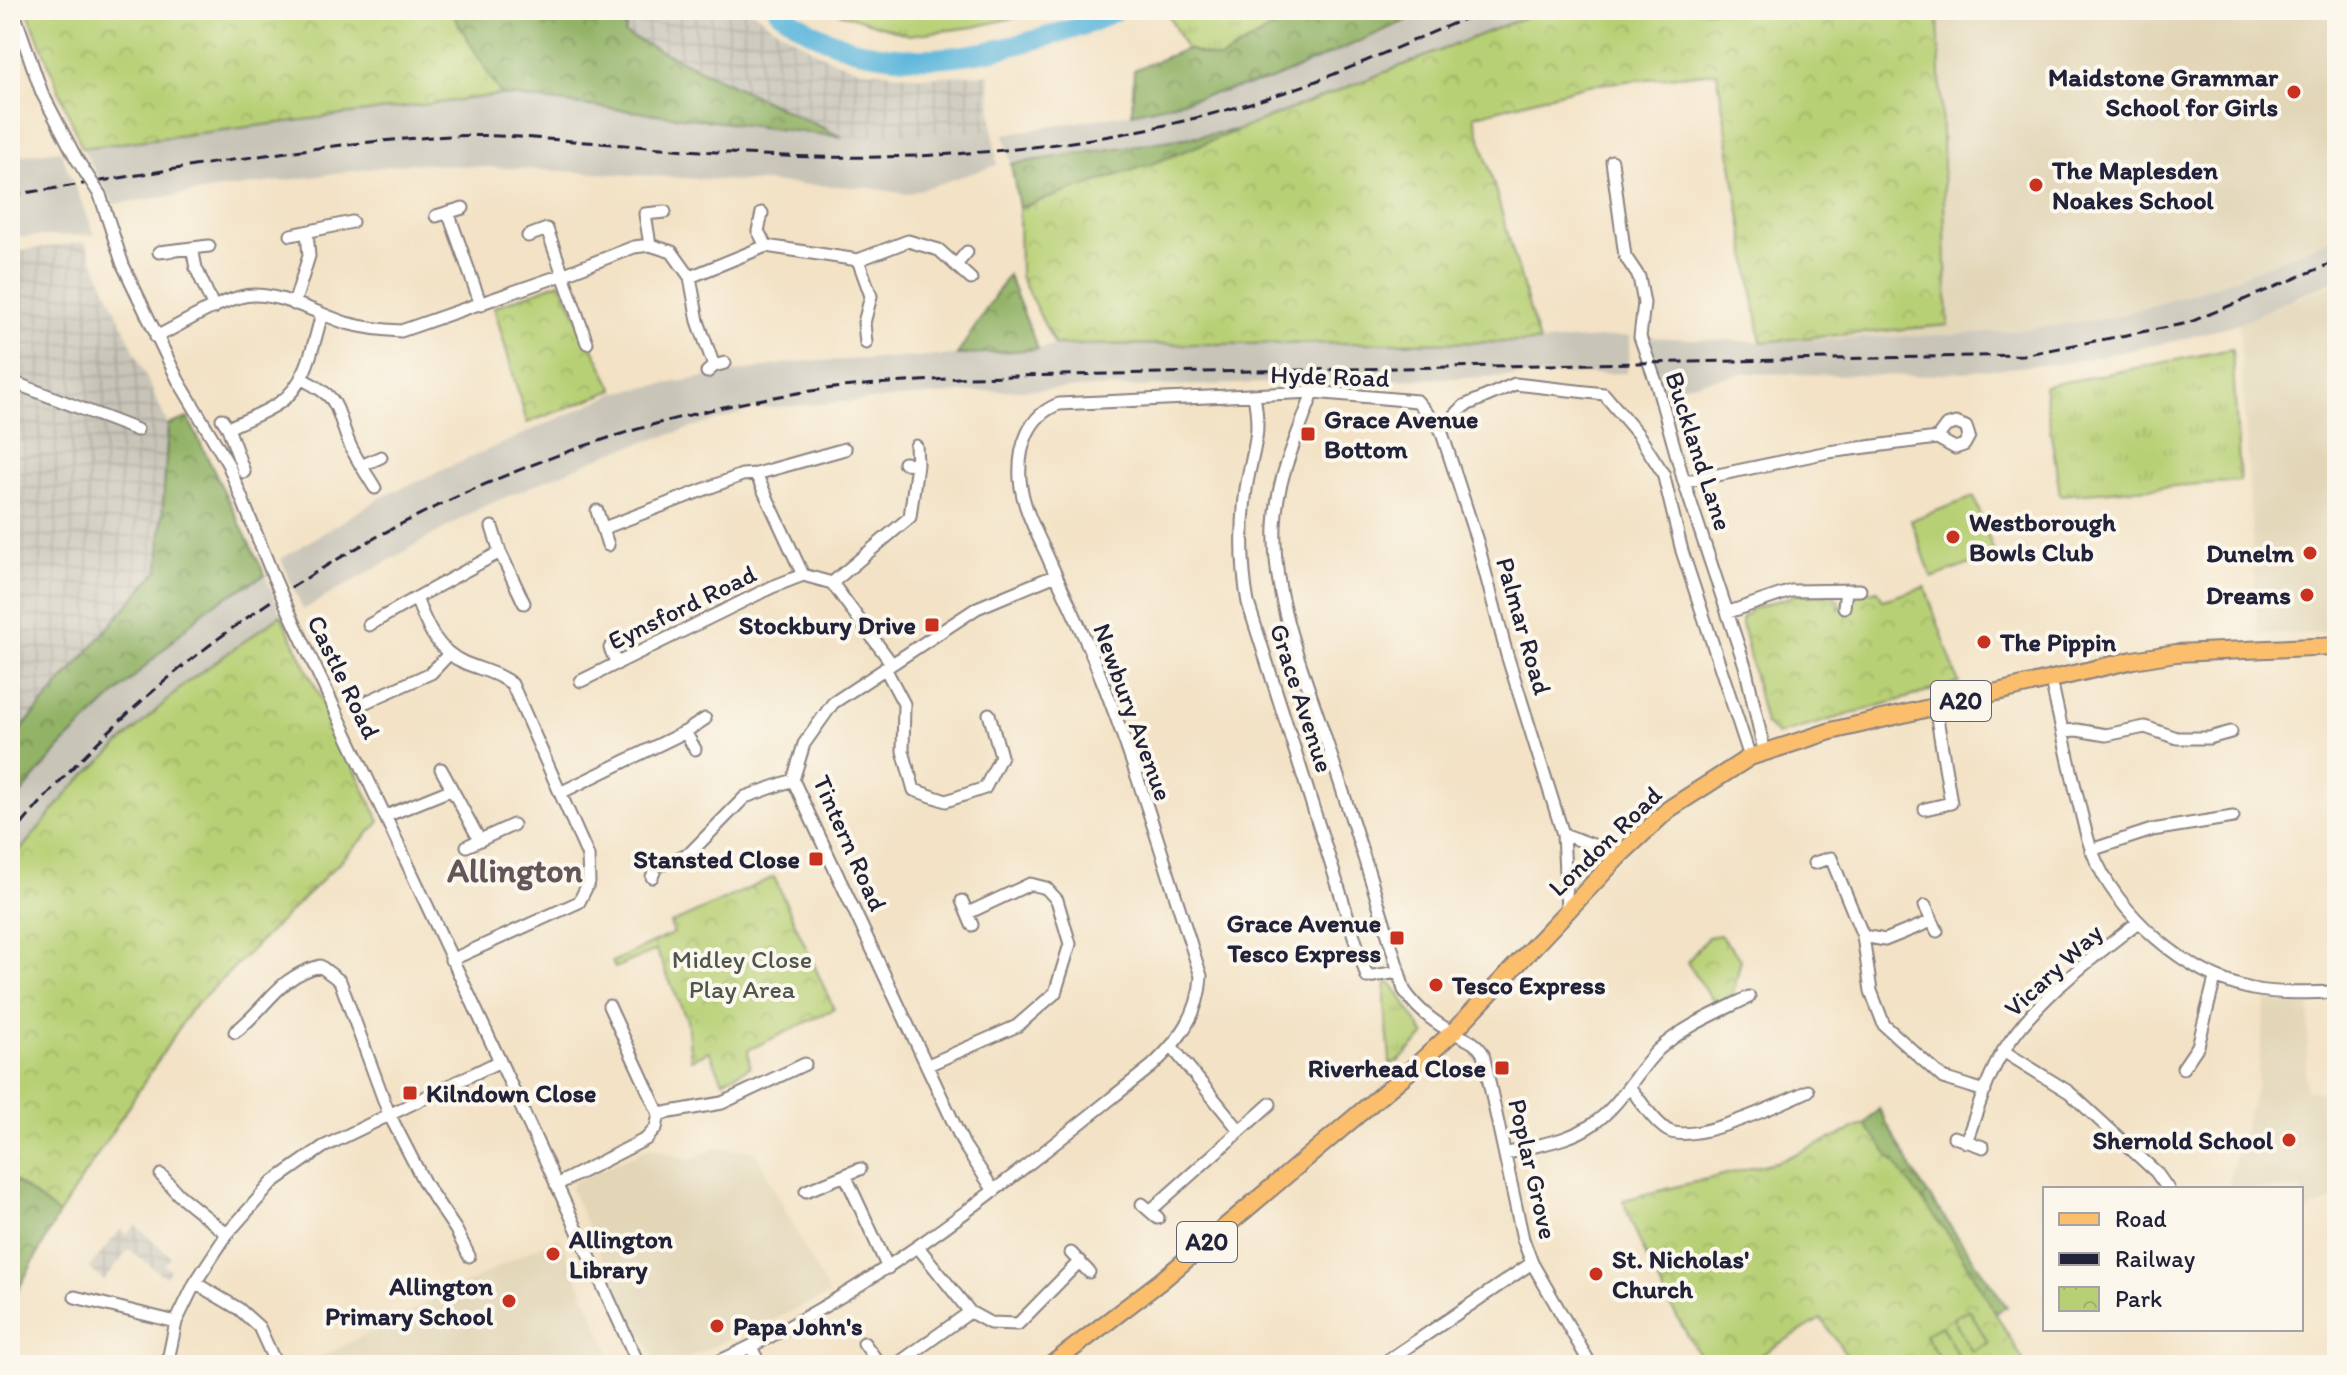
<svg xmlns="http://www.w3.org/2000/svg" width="2347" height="1375" font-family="Itim,sans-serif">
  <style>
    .built { fill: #e2d6b7 }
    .industrial { fill: url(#industrial-grid) }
    .railway { fill: #c8c4b8 }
    .grass { fill: url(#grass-tufts); stroke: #6d7958; stroke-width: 2 }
    .forest { fill: url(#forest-crowns); stroke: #5a6a50; stroke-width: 2 }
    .park { fill: url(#park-crowns); stroke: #6d7958; stroke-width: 2 }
    .pitch { fill: #b8d075; stroke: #6d7958; stroke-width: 2 }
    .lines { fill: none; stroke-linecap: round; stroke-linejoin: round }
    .river { stroke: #5fb7dc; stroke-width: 20 }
    .street-casing { stroke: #8a8280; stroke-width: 15 }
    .primary-casing { stroke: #8a8280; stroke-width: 20 }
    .street { stroke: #fff; stroke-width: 11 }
    .primary { stroke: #fabe6d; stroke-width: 16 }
    .rail { stroke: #22223b; stroke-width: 3; stroke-dasharray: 12 6; stroke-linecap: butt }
    .street-bridge-casing { stroke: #8a8280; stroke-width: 15; stroke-linecap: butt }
    .street-bridge { stroke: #fff; stroke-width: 11 }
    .poi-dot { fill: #c8321e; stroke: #fbf7ec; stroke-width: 3 }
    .labels { text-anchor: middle; stroke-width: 8; stroke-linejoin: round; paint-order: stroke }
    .shield { fill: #fbf7ec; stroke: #636270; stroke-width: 2 }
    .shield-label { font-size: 24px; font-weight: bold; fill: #22223b }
    .poi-label { font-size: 26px; font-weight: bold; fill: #22223b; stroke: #fbf7ec; text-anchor: end }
    .street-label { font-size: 26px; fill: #22223b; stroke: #fbf7ec }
    .park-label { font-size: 26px; fill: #4f564c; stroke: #fbf7ec }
    .district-label { font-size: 34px; font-weight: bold; fill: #645559; stroke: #fbf7ec }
  </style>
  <defs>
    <pattern id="industrial-grid" width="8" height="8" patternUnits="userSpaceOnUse" patternTransform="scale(2)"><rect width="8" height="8" fill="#c8c4b8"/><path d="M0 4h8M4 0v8" fill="none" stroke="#aca89f"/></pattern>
    <pattern id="grass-tufts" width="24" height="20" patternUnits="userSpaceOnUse" patternTransform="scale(2)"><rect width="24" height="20" fill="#b8d075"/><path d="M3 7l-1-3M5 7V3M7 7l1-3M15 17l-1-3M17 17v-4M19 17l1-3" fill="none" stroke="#9eb266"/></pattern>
    <pattern id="forest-crowns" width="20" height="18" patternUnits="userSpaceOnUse" patternTransform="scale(2)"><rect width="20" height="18" fill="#92b266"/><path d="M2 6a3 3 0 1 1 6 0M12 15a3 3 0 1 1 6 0" fill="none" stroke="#779055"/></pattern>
    <pattern id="park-crowns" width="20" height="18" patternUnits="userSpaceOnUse" patternTransform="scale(2)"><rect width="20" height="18" fill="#b8d075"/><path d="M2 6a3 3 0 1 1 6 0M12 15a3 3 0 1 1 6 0" fill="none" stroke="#9eb266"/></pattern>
  </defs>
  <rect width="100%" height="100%" fill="#fbf7ec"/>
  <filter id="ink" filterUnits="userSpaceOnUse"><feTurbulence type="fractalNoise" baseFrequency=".0125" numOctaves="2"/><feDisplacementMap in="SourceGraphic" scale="16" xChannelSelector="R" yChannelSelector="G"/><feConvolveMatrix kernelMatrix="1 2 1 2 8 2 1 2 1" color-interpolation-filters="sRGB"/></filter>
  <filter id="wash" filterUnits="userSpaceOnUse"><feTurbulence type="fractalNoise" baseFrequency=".006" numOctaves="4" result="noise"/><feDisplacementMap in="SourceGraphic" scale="32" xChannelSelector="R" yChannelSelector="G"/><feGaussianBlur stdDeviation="1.8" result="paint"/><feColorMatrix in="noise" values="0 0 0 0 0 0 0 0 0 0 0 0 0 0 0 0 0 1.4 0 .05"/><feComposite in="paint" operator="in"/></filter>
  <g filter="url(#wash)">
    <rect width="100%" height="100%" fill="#f3e2c5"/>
    <path class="built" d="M1543,10h794v226l-121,50 -102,30 -104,15 -249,11 -44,-270 -129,13 -114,31 65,226 -484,3 -35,-69 -1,-68z
      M2337,282v351l-79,1 -19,-311z
      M2266,1000l44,6 -5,83 32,7v102l-36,15v-24h-68l-5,-5 29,-100z
      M651,1147l40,13 25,-12 39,3 74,144 -158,70h-13l-54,-103 -33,-73 3,-7z
      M559,1236l56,129h-310z"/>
    <path class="industrial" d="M631,10h121l19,15 57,33 30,11 65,8 66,-3 4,57 -151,6 -217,-103z
      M85,242l83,183 -9,144 -149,173v-490z
      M136,1225l35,32 -7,8 6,5 -5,7 -36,-28 -25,32 -15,-13 31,-38 7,5z"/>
    <path class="railway" d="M1437,10h106l-305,120 -78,22 -149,12 -7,-30 128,-21 139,-33z
      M501,95l341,42 151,-6 4,34 -90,29 -36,-6 -460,-25 -297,41 -32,-56z
      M60,150l35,85 -85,2v-80z
      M2337,236v43l-98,44 -60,17 -113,23 -150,13 -169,-3 -84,16 -15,-52 113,5 172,-7 77,-4 104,-14 102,-31z
      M1630,336l-3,37 -639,18 -234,18 -139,42 -135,57 -177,102 -22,-51 101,-62 236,-105 178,-30 161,-7 81,-6 17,-4 484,-3z
      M265,575l16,40 -95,68 -114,105 -62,75v-56l52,-62 145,-137z"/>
    <path class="grass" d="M830,10h217l-73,17 -65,8z
      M1166,10h136l-82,49 -34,-10z
      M2232,349l8,132 -180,14 -16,-109z
      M1387,981l7,5 31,49 -27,27 -8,2c0,-19 -9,-70 -3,-83z"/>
    <path class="forest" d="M450,10h181l-6,24 217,103 -341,-42z
      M1302,10h129l-160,70 -139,33 2,-43 52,-21 34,10z
      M1238,130l-81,32 -138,46 -8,-44z
      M1008,275l30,74 -81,6z
      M188,418l77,157 -58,33 -145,137 -52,62v-65l149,-173 9,-144z
      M1879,1109l41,74 87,124 -11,6 -131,-189z
      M10,1177l49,37 -49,91z"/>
    <path class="park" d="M27,10h423l51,85 -419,53z
      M1543,10h395l10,315 -187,17 -44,-270 -129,13 -114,31 65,226 -484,3 -35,-69 -1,-68 138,-46z
      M560,282l54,108 -87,33 -33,-116z
      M1925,587l34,96 -182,52 -12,-11 -23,-100v-7l7,-4v-3l46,-15h38l6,6v8l20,-15 19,-4 5,10z
      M281,615l99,207 -190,189 -131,203 -49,-37v-314l62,-75 114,-105z
      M774,877l60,132 -86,41 2,17 -27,14 -14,-30 -18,9 -4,-40 -31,-70 -41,18 -3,-6 62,-29 -4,-9z
      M1720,935l21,24 -8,35 -18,10 -28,-42 21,-25z
      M1865,1124l88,117 73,124h-172l-33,-46 -77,46h-39c-34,-57 -59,-102 -82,-165l156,-39z"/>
    <path class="pitch" d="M1974,497l21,58 -63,23 -21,-58z
      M1969,1309l19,34 -16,9 -19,-34z
      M1941,1325l19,34 -11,6h-6l-18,-30z"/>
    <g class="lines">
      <path class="river" d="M778,10c80,63 171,55 264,28 26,-8 51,-14 74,-28"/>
    </g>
  </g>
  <g filter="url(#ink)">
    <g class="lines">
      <g class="street-casing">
        <path id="street" d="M13,10l29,83 34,65
          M1612,161l13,95 14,21 5,26 -4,34 17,48 27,97 61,184 20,88
          M100,195l23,70 55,115 50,84 46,114
          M448,212l33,93
          M762,213l-4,18 8,15
          M436,216l27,-8
          M291,235l61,-13
          M528,236l19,-7 40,114
          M650,245l-5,-31 20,-2
          M192,248l4,20 18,40
          M159,252l50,-6
          M858,260l13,36 -7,27 2,20
          M956,265l11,-13
          M690,277l76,-31 92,14 50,-19 31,9 32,29
          M294,304l15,-48 -2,-24
          M156,337c27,-13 55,-32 84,-40 31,-9 76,16 106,26 19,5 36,7 55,8l161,-56 72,-28 16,-2 22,7 18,25 8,44 16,45
          M707,372l7,-6 11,-3
          M302,379c40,20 32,26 47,64 7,16 17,30 26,45
          M10,381l127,49
          M1313,392c-16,48 -36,82 -38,134 -3,71 27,142 49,208 28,85 56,170 80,256 12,18 29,32 48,42 13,7 24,9 31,22l40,185 9,24 59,102
          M1254,396c8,42 -2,54 -8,93 -5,39 -5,75 2,114l119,374 31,-5
          M222,419l6,9 16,44
          M1956,423l10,4 3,9 -5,9 -9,3 -18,-10 9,-12z
          M228,428c16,-8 35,-14 51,-25 28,-18 34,-58 43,-89
          M1441,430l23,-24 51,-22 89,10 33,39 26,40 19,78 68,206
          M904,463l13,1
          M361,466l20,-9
          M756,474l89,-25
          M1684,482l144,-30 109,-14
          M597,511l11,34
          M492,527l8,25 24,51
          M604,528l138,-53 14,-1 47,101 29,8 60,81
          M832,583l78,-66 7,-53 -1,-18
          M416,598l84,-46
          M285,603l215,458 139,304
          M1844,607l2,-17
          M1729,612l62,-21 69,-1
          M369,625l47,-27c10,27 21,53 49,65 17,7 33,10 47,21l76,172 1,26 -10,20 -128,58
          M610,648l7,16
          M885,668l19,36 -1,47 11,39 32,11 39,-13 16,-32 -12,-42
          M2051,680c9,41 18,83 28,124 4,16 7,32 13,47 23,62 95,125 160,138 28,5 57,4 85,3
          M581,681l191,-94 31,-12
          M366,702l65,-29 18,-19
          M2062,731l15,-1 29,5 39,-8 32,11h32l22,-6
          M685,732l10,17
          M441,769l38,70
          M560,793l125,-61 20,-13
          M1925,809l26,-6 -16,-97
          M386,816l64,-26
          M1563,834l57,21
          M467,846l46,-21
          M2091,850l61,-20 81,-13
          M1814,863l17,-5 32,78 8,55 13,34 59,53 42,13
          M652,877l4,-10 34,-14 55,-56 48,-17
          M962,901l10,24
          M1925,906l12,25
          M1863,936l22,4 47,-19
          M235,1032c33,-25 42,-55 85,-66l20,15 49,133 36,70 31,46 13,26
          M1172,1047l68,84
          M2003,1051l66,41 87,80 12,17
          M928,1065l89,-39 38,-33 15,-49 -13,-44 -11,-12 -16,-4 -62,29
          M2183,1068l15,-22 17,-68
          M1630,1088c11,13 23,33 37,42 24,16 115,-27 141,-39
          M659,1114l63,-11 83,-39
          M1954,1137l29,10
          M1966,1142c11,-30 21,-65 38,-92 33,-52 86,-90 134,-128
          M1506,1154c29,-10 60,-11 87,-30 28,-19 42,-51 65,-74 26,-24 59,-37 91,-53
          M161,1175l17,19 49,40
          M845,1175l43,93
          M556,1185l90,-46 10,-11 3,-14 -50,-108
          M806,1191l54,-22
          M994,1191l-30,-46 -171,-365 11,-36 29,-41 144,-95 79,-33
          M1142,1204l16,14
          M1150,1211l120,-107
          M918,1247l52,65 20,11 28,1 62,-63
          M1071,1253l18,19
          M195,1283l44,26 20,18 15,33
          M75,1297l101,25
          M2337,1318v9
          M864,1343l16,22
          M751,1347l9,18
          M167,1365l9,-43 19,-39 32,-49 46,-52 50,-35 177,-86
          M711,1365c164,-72 301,-188 441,-299 27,-26 47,-50 49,-90 -34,-104 -64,-210 -105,-311 -15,-38 -34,-75 -50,-112 -11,-23 -24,-48 -26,-74 -2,-31 8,-64 39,-75l254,-12 104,9 24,29 36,111 30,114 56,179 4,76
          M896,1365l74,-53
          M1381,1365l151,-102"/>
      </g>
      <g class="primary-casing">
        <path id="primary" d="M1051,1365l110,-84 258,-218 34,-31 167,-177 49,-46 81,-52 81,-26 302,-71 43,-7 161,-7"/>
      </g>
      <use href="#street" class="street"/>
      <use href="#primary" class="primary"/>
      <path class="rail" d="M10,195c147,-21 294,-52 442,-59 40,-2 81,2 121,5 80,6 160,14 241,16 171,3 345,-17 505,-77 57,-22 111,-48 168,-70
        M10,839c195,-243 501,-406 808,-449 50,-7 101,-8 151,-13l1054,-22 165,-32 149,-62"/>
      <g class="street-bridge-casing">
        <path id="street-bridge" d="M76,158l24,37
          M274,578l11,25"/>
      </g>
      <use href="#street-bridge" class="street-bridge"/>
    </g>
  </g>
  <g class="poi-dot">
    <circle cx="2294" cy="92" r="8"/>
    <circle cx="2036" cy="185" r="8"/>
    <rect x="1300" y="426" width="16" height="16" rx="4"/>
    <circle cx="1953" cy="537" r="8"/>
    <circle cx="2310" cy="553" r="8"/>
    <circle cx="2307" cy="595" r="8"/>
    <rect x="924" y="617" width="16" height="16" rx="4"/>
    <circle cx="1984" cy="642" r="8"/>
    <rect x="808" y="851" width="16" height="16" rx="4"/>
    <rect x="1389" y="930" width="16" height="16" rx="4"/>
    <circle cx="1436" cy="985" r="8"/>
    <rect x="1494" y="1060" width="16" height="16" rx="4"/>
    <rect x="402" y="1085" width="16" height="16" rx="4"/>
    <circle cx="2289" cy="1140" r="8"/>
    <circle cx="553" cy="1254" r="8"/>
    <circle cx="1596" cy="1274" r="8"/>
    <circle cx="509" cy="1301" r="8"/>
    <circle cx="717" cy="1326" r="8"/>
  </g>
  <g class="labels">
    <g class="shield">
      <rect x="1931" y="681" width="60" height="40" rx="6"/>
      <rect x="1177" y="1222" width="60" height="40" rx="6"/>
    </g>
    <g class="shield-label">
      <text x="1961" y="709">A20</text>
      <text x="1207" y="1250">A20</text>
    </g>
    <g class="poi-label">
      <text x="2278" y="86">Maidstone Grammar<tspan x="2278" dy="30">School for Girls</tspan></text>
      <text x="2052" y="179" text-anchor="start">The Maplesden<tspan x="2052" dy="30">Noakes School</tspan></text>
      <text x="1324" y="428" text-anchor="start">Grace Avenue<tspan x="1324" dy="30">Bottom</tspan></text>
      <text x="1969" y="531" text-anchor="start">Westborough<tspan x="1969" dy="30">Bowls Club</tspan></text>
      <text x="2294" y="562">Dunelm</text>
      <text x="2291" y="604">Dreams</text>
      <text x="916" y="634">Stockbury Drive</text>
      <text x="2000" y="651" text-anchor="start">The Pippin</text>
      <text x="800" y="868">Stansted Close</text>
      <text x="1381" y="932">Grace Avenue<tspan x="1381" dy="30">Tesco Express</tspan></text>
      <text x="1452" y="994" text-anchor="start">Tesco Express</text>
      <text x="1486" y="1077">Riverhead Close</text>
      <text x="426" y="1102" text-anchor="start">Kilndown Close</text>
      <text x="2273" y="1149">Shernold School</text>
      <text x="569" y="1248" text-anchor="start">Allington<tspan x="569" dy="30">Library</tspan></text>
      <text x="1612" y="1268" text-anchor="start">St. Nicholas'<tspan x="1612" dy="30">Church</tspan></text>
      <text x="493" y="1295">Allington<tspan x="493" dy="30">Primary School</tspan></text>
      <text x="733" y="1335" text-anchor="start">Papa John's</text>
    </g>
    <g class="street-label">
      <text transform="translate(1330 376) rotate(2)" y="9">Hyde Road</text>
      <text transform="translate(1699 451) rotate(72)" y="9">Buckland Lane</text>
      <text transform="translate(682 607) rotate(-26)" y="9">Eynsford Road</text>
      <text transform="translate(1524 626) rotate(74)" y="9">Palmar Road</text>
      <text transform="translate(344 677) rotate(64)" y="9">Castle Road</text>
      <text transform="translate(1302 698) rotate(72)" y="9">Grace Avenue</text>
      <text transform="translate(1133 712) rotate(70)" y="9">Newbury Avenue</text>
      <text transform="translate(1605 841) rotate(-44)" y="9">London Road</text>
      <text transform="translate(850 843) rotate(66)" y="9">Tintern Road</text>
      <text transform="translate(2053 970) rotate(-43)" y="9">Vicary Way</text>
      <text transform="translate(1533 1169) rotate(77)" y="9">Poplar Grove</text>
    </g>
    <g class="park-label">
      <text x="742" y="968">Midley Close<tspan x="742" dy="30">Play Area</tspan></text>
    </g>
    <g class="district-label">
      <text x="515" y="882">Allington</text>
    </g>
  </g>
  <rect width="2347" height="1375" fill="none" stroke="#fbf7ec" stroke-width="40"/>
  <rect x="2043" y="1187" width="260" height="144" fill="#fbf7ec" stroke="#a4a2a5" stroke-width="2"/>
  <rect x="2059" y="1213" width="40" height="12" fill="#fabe6d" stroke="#a4a2a5" stroke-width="2"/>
  <text x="2115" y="1227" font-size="24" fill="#22223b">Road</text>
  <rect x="2059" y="1253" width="40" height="12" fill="#22223b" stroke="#a4a2a5" stroke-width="2"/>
  <text x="2115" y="1267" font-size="24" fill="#22223b">Railway</text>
  <rect x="2059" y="1287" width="40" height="24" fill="url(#park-crowns)" stroke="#a4a2a5" stroke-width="2"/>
  <text x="2115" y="1307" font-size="24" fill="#22223b">Park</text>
</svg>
